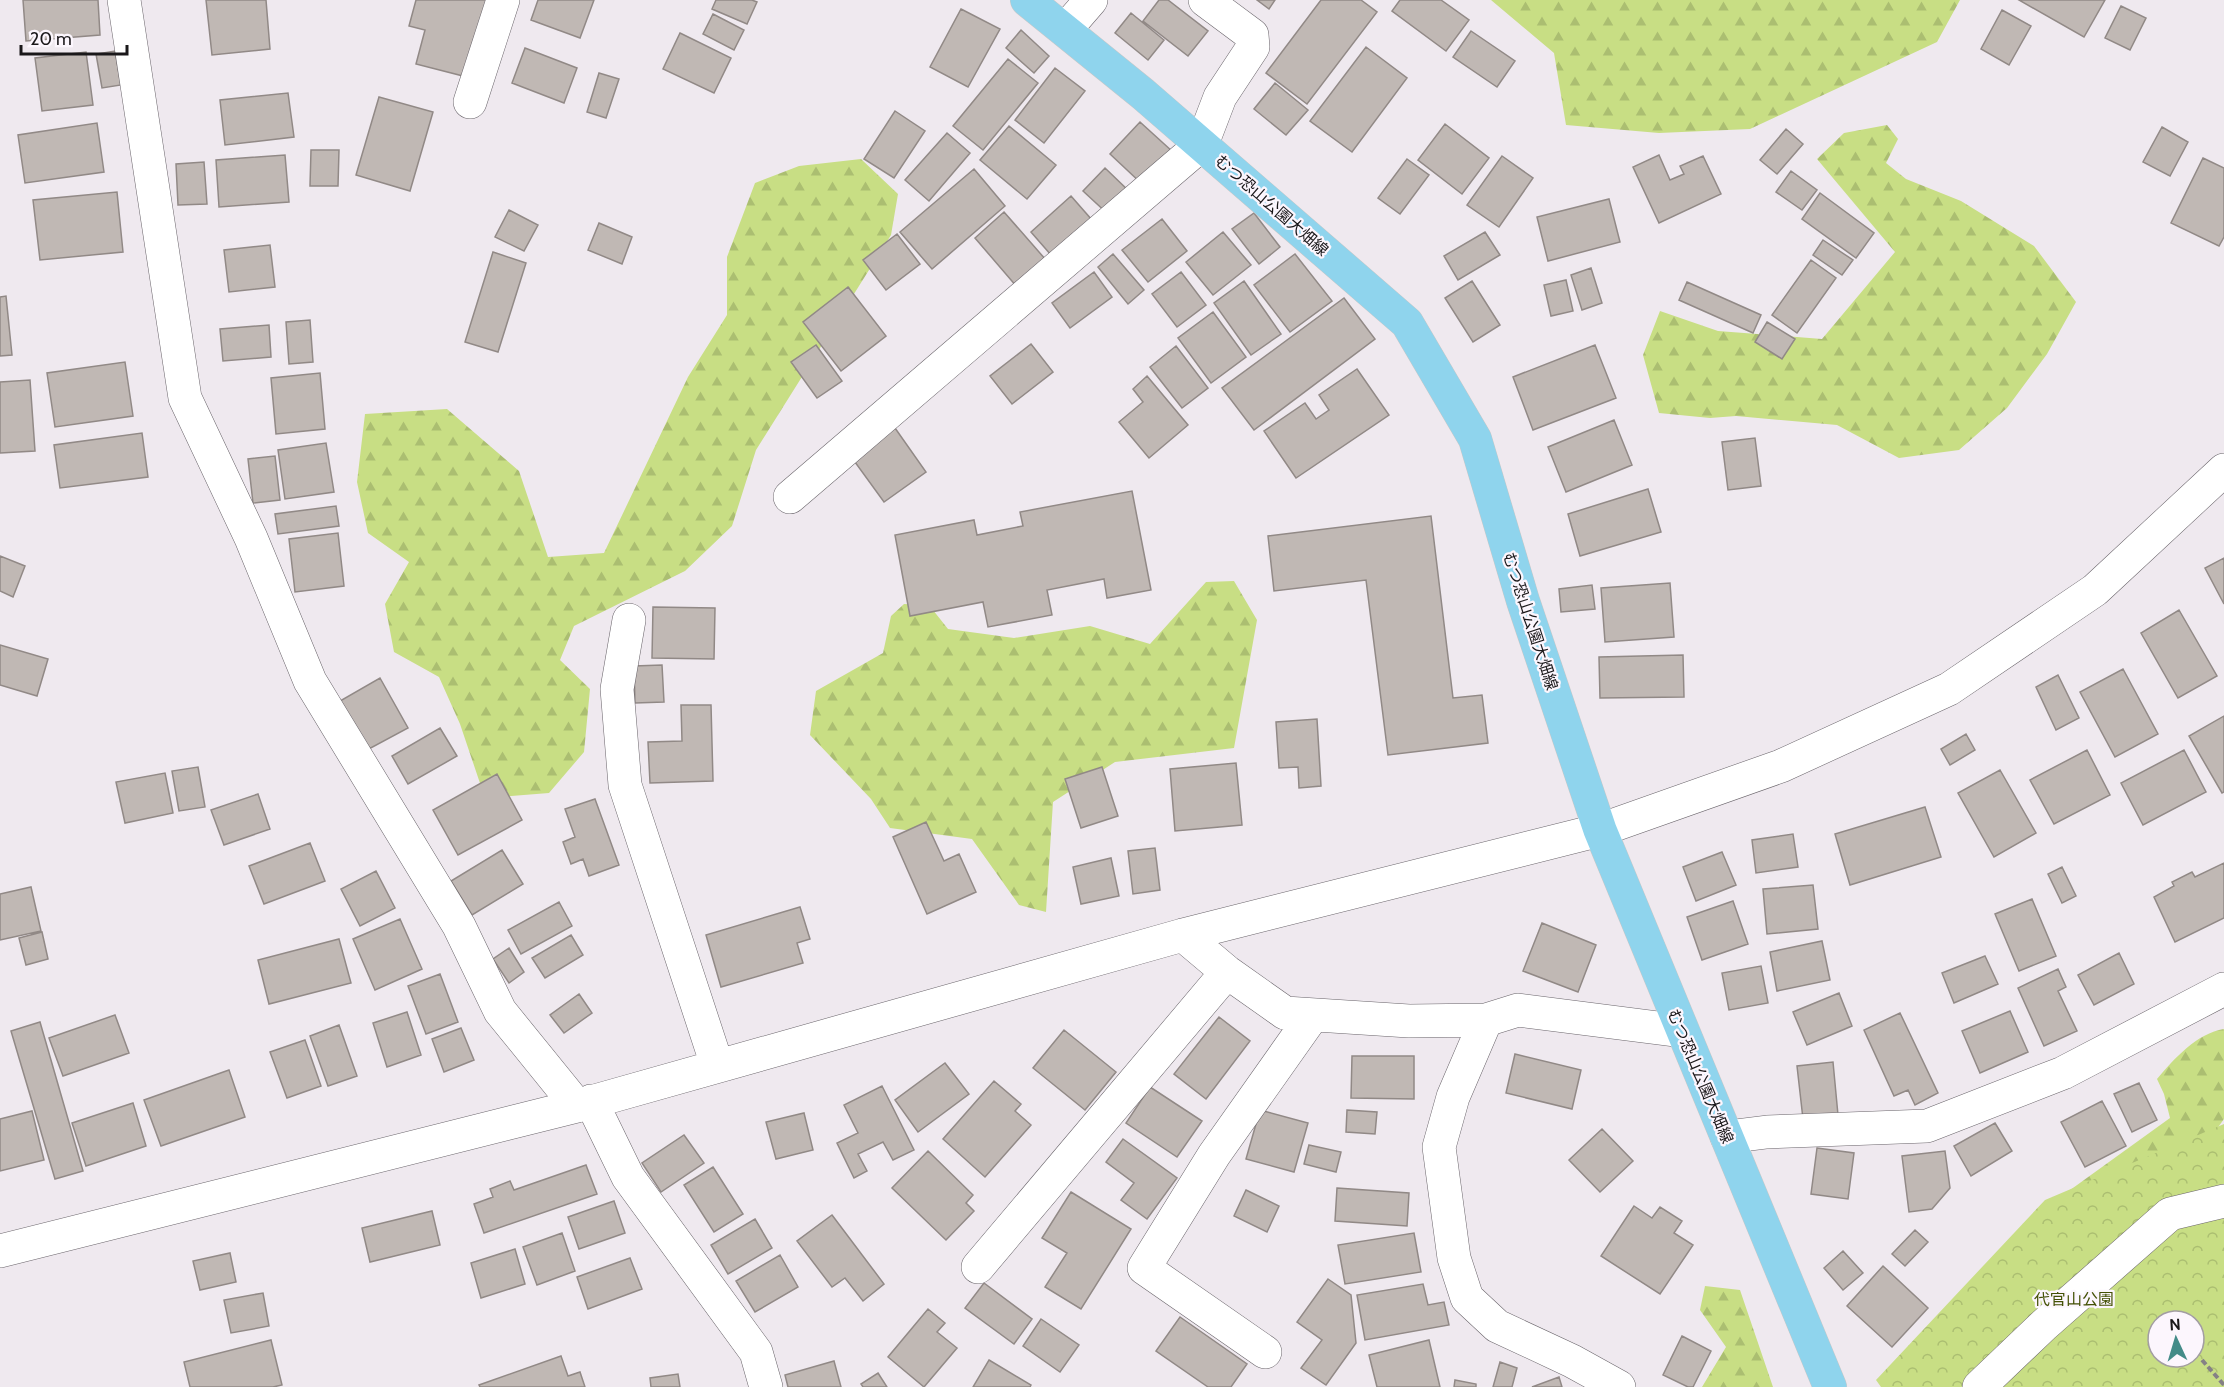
<svg xmlns="http://www.w3.org/2000/svg" width="2224" height="1387" font-family="Cabin,'Noto Sans JP',sans-serif">
  <style>
    .forest { fill: url(#forest-firs) }
    .park { fill: url(#park-crowns); fill-rule: evenodd }
    .building { fill: #c0b8b4; stroke: #918986; stroke-width: 1.5 }
    .lines { fill: none; stroke-linecap: round; stroke-linejoin: round }
    .minor-casing { stroke: #6a656b; stroke-width: 34 }
    .major-casing { stroke: #c8c8c8; stroke-width: 34 }
    .path { stroke: #858185; stroke-width: 4; stroke-dasharray: 6 3; stroke-linecap: butt }
    .minor { stroke: #fff; stroke-width: 33 }
    .major { stroke: #8fd4ed; stroke-width: 33 }
    .labels { text-anchor: middle; stroke-width: 4.5; stroke-linejoin: round; paint-order: stroke }
    .street-label { font-size: 16px; fill: #1a181a; stroke: #fcf6fd }
    .park-label { font-size: 16px; fill: #445106; stroke: #fcf6fd }
  </style>
  <defs>
    <pattern id="forest-firs" width="22" height="20" patternUnits="userSpaceOnUse" patternTransform="scale(1.5)"><rect width="22" height="20" fill="#c8de84"/><path d="M5 1l3.5 6h-7zM16 11l3.5 6h-7z" fill="#abbe71"/></pattern>
    <pattern id="park-crowns" width="20" height="18" patternUnits="userSpaceOnUse" patternTransform="scale(1.5)"><rect width="20" height="18" fill="#c8de84"/><path d="M2 6a3 3 0 1 1 6 0M12 15a3 3 0 1 1 6 0" fill="none" stroke="#abbe71"/></pattern>
  </defs>
  <rect width="100%" height="100%" fill="#efe9ef"/>
  <path class="forest" d="M1491,0h469l-23,42 -187,87 -91,4 -93,-8 -12,-72z
    M1887,125l11,14 -12,24 20,16 55,22 73,45 42,56 -29,52 -40,54 -48,42 -60,8 -62,-33 -101,-9 -26,2 -51,-5 -16,-58 17,-44 58,20 104,8 73,-87 -78,-93 27,-26z
    M861,159l37,35 -7,41 -135,215 -24,76 -47,45 -111,55 -14,34 30,29 -6,63 -35,41 -64,5 -25,-74 -21,-47 -45,-25 -9,-48 24,-42 -41,-29 -11,-51 8,-68 82,-5 72,62 29,86 56,-4 84,-176 39,-62v-58l28,-74 44,-17z
    M1234,581l23,39 -23,128 -119,14 -62,40 -7,110 -27,-7 -47,-66 -82,-11 -19,-29 -61,-64 6,-44 67,-38 8,-37 13,-12 25,1 19,24 66,9 76,-12 60,18 56,-62z
    M2224,1029v90l-31,43 -170,62 147,-106 -6,-24 -7,-15c17,-20 40,-46 67,-50z
    M1705,1286l35,4 33,97h-71l24,-40 -26,-37z"/>
  <path class="park" d="M2224,1124v263h-343l-5,-7 169,-180zM2158,1321h36v36h-36z"/>
  <path class="building" d="M23,0h75l2,35 -74,6z
    M206,0h60l4,49 -58,6z
    M416,0h72l-21,77 -51,-13 9,-34 -16,-4z
    M538,0h56l-14,38 -49,-18z
    M716,0h36l5,2 -10,22 -35,-15z
    M1159,0h9l40,31 -20,25 -45,-35z
    M1257,0h18l-6,9z
    M1321,0h40l16,12 -70,92 -41,-31z
    M1400,0h41l28,20 -23,31 -54,-40z
    M2019,0h86l-21,37z
    M2121,6l25,12 -16,32 -25,-12z
    M961,9l39,20 -32,58 -38,-20z
    M2002,10l29,16 -22,39 -28,-16z
    M1131,13l33,27 -16,20 -33,-27z
    M713,14l31,16 -10,20 -31,-16z
    M1021,30l28,26 -15,17 -28,-25z
    M1471,31l44,30 -18,26 -44,-30z
    M680,33l51,25 -17,35 -51,-24z
    M1366,47l41,31 -55,74 -42,-31z
    M525,48l52,20 -13,35 -52,-20z
    M115,51l6,34 -19,3 -6,-34z
    M86,52l7,53 -51,6 -7,-53z
    M1008,59l30,24 -55,67 -30,-24z
    M1055,68l30,23 -41,52 -29,-23z
    M599,73l20,6 -13,39 -19,-6z
    M1275,83l33,27 -22,25 -32,-26z
    M288,93l6,44 -69,8 -5,-45z
    M379,97l54,15 -23,79 -54,-16z
    M895,111l30,20 -31,47 -30,-19z
    M1140,122l33,30 -30,33 -33,-31z
    M97,123l7,49 -79,11 -7,-48z
    M1445,124l44,34 -27,36 -44,-34z
    M1009,126l47,39 -29,34 -47,-39z
    M2162,127l26,15 -18,34 -27,-14z
    M1786,129l17,15 -26,30 -17,-14z
    M947,133l23,20 -41,48 -24,-21z
    M311,150h28l-1,36h-28z
    M285,155l4,47 -70,5 -3,-47z
    M1659,155l11,25 14,-6 -4,-8 23,-10 18,38 -62,29 -26,-56z
    M1502,156l31,22 -34,49 -32,-22z
    M2203,158l21,10v69l-5,9 -48,-23z
    M1407,159l22,16 -29,39 -22,-16z
    M204,162l3,42 -29,1 -2,-41z
    M1105,168l27,26 -22,22 -27,-25z
    M974,169l31,37 -73,63 -32,-37z
    M1791,171l26,19 -15,20 -26,-18z
    M117,192l6,60 -83,8 -7,-60z
    M1820,193l54,40 -18,25 -54,-39z
    M1071,196l28,32 -41,35 -27,-31z
    M1609,199l11,43 -72,19 -11,-44z
    M509,210l29,15 -14,26 -29,-14z
    M1004,212l49,56 -30,26 -48,-56z
    M1254,213l26,34 -21,17 -27,-35z
    M1162,219l25,32 -39,31 -26,-32z
    M599,223l33,14 -10,27 -34,-14z
    M1223,232l28,33 -38,30 -27,-33z
    M1485,232l15,23 -42,25 -14,-24z
    M897,234l23,30 -34,26 -23,-30z
    M1823,240l30,20 -11,15 -29,-20z
    M270,245l5,42 -46,5 -5,-42z
    M493,252l33,11 -28,89 -33,-10z
    M1113,254l31,36 -16,14 -30,-37z
    M1295,254l37,47 -42,31 -36,-47z
    M1811,260l25,18 -39,55 -25,-18z
    M1591,268l11,35 -20,7 -11,-35z
    M1094,272l18,25 -42,31 -18,-25z
    M1181,272l25,33 -29,22 -25,-33z
    M1566,280l7,31 -22,5 -7,-31z
    M1244,281l37,53 -30,21 -37,-52z
    M1472,281l28,44 -27,17 -28,-44z
    M1687,282l74,33 -8,18 -74,-33z
    M848,287l38,49 -45,35 -38,-49z
    M6,296l6,59 -12,1v-59z
    M1344,298l31,41 -121,91 -32,-42z
    M1213,312l33,45 -35,26 -33,-45z
    M310,320l3,42 -24,2 -3,-42z
    M1767,322l28,17 -13,20 -27,-17z
    M269,325l2,32 -48,4 -3,-32z
    M1031,344l22,28 -41,32 -22,-28z
    M816,345l26,36 -25,17 -26,-36z
    M1595,345l21,53 -83,32 -20,-53z
    M1176,346l32,42 -26,20 -32,-41z
    M125,362l8,54 -78,11 -8,-54z
    M1357,369l32,46 -93,63 -32,-47 41,-28 11,16 13,-9 -10,-15z
    M320,373l5,56 -49,5 -5,-56z
    M1147,376l41,49 -39,33 -30,-36 24,-20 -10,-13z
    M30,380l5,71 -35,2v-71z
    M1614,420l18,45 -66,27 -18,-45z
    M895,428l31,44 -42,30 -32,-44z
    M142,433l6,44 -88,11 -6,-43z
    M1755,438l6,48 -33,4 -6,-48z
    M326,443l8,49 -49,7 -7,-49z
    M275,456l5,44 -27,3 -5,-44z
    M1648,489l13,43 -81,24 -12,-42z
    M1132,491l19,99 -44,8 -3,-19 -57,11 5,25 -64,12 -5,-25 -73,14 -15,-81 79,-15 3,15 46,-9 -3,-14z
    M336,506l3,20 -61,8 -3,-20z
    M1431,516l22,182 29,-3 6,48 -100,12 -22,-175 -92,11 -6,-55z
    M338,533l6,53 -49,6 -6,-53z
    M0,556l25,10 -12,31 -13,-6z
    M2224,558v46l-19,-36z
    M1670,583l4,54 -69,5 -4,-54z
    M1592,585l3,24 -34,3 -2,-23z
    M653,607l62,1 -1,51 -62,-1z
    M2179,610l38,66 -39,22 -37,-65z
    M0,645l48,14 -11,37 -37,-11z
    M1683,655l1,42 -84,1 -1,-41z
    M662,665l2,37 -29,1 -1,-37z
    M2123,669l35,65 -43,23 -35,-65z
    M2058,675l21,43 -23,12 -20,-43z
    M380,678l28,50 -41,22 -27,-49z
    M681,705h30l2,76 -63,2 -2,-41 34,-1z
    M2224,716v76l-2,1 -33,-57z
    M1317,719l4,67 -22,2 -1,-21 -19,1 -3,-46z
    M440,728l17,28 -49,28 -16,-28z
    M1966,734l9,16 -25,15 -9,-16z
    M2087,750l23,45 -56,29 -24,-44z
    M2184,750l22,42 -63,33 -22,-42z
    M1236,763l6,62 -67,6 -5,-62z
    M198,767l7,40 -26,4 -7,-40z
    M1102,767l16,49 -37,12 -16,-49z
    M2000,770l36,63 -42,24 -36,-64z
    M165,773l8,40 -48,10 -9,-41z
    M497,774l25,46 -64,35 -25,-45z
    M258,794l12,35 -46,16 -13,-35z
    M595,799l24,66 -30,11 -6,-17 -12,5 -8,-22 12,-5 -10,-28z
    M1925,807l16,50 -91,28 -15,-51z
    M926,822l18,39 15,-7 17,38 -49,22 -34,-77z
    M1793,834l5,33 -42,6 -4,-33z
    M310,843l15,38 -61,23 -15,-38z
    M1155,848l5,42 -27,4 -5,-43z
    M502,850l21,34 -51,31 -21,-34z
    M1722,852l14,33 -40,16 -13,-34z
    M1111,858l8,38 -38,8 -8,-37z
    M2224,863v55l-49,24 -21,-45 20,-11 -2,-4 20,-10 3,5z
    M2062,867l14,29 -14,7 -14,-29z
    M376,871l19,37 -35,18 -19,-37z
    M1813,885l5,44 -51,5 -4,-45z
    M31,887l10,44 -41,9v-46z
    M2032,899l24,57 -37,15 -24,-57z
    M1733,901l15,43 -46,16 -15,-43z
    M559,902l13,24 -51,28 -13,-24z
    M800,907l10,32 -13,4 6,20 -82,24 -15,-52z
    M400,919l22,50 -47,21 -22,-51z
    M1542,923l54,22 -18,47 -55,-21z
    M42,932l6,27 -22,6 -7,-27z
    M571,935l12,20 -38,23 -13,-20z
    M339,939l12,44 -82,21 -11,-44z
    M1822,941l8,39 -53,11 -7,-39z
    M509,948l15,24 -15,11 -16,-24z
    M2119,953l15,31 -40,21 -16,-30z
    M1985,956l13,28 -44,19 -12,-30z
    M1761,966l7,37 -39,7 -7,-37z
    M2058,969l8,18 -8,4 19,40 -33,15 -26,-58z
    M440,974l18,48 -32,12 -18,-48z
    M1839,993l13,33 -45,19 -14,-33z
    M579,994l13,19 -28,20 -14,-18z
    M2010,1011l18,41 -48,21 -18,-42z
    M407,1012l14,43 -34,12 -14,-44z
    M1900,1013l38,80 -23,12 -7,-15 -14,6 -30,-66z
    M115,1015l14,38 -66,23 -14,-38z
    M1219,1017l31,24 -44,58 -32,-25z
    M40,1022l43,149 -28,8 -44,-148z
    M339,1025l18,51 -29,10 -18,-50z
    M461,1028l13,32 -30,12 -12,-33z
    M1064,1030l52,42 -31,38 -52,-42z
    M305,1040l16,46 -34,12 -17,-46z
    M1515,1054l66,16 -9,39 -66,-16z
    M1352,1056h62v43l-63,-1z
    M1833,1062l5,53 -35,4 -6,-53z
    M945,1063l24,31 -51,38 -23,-32z
    M229,1070l16,47 -84,29 -17,-46z
    M994,1081l27,23 -6,7 16,14 -46,52 -42,-38z
    M2139,1083l18,37 -25,12 -18,-38z
    M882,1086l32,64 -21,10 -10,-18 -25,12 9,17 -13,7 -17,-35 21,-10 -14,-28z
    M1150,1087l52,34 -25,36 -51,-34z
    M2102,1101l24,45 -41,21 -24,-45z
    M133,1103l13,43 -60,20 -14,-43z
    M1260,1110l48,13 -14,49 -48,-13z
    M1347,1110l30,2 -2,22 -29,-2z
    M32,1111l12,49 -44,11v-52z
    M804,1113l9,37 -37,9 -10,-37z
    M1995,1123l17,28 -41,25 -17,-30z
    M1602,1129l31,32 -33,31 -31,-32z
    M684,1135l20,28 -43,29 -19,-29z
    M1123,1139l54,39 -30,41 -26,-19 13,-17 -28,-21z
    M1309,1145l32,7 -5,20 -32,-8z
    M1817,1148l37,5 -6,46 -37,-5z
    M928,1151l45,44 -7,8 8,8 -28,29 -54,-52z
    M1945,1151l5,37 -18,21 -23,3 -7,-56z
    M586,1165l11,29 -113,39 -10,-29 19,-7 -3,-8 20,-8 4,9z
    M713,1167l30,47 -29,18 -30,-47z
    M1337,1188l72,5 -2,33 -72,-5z
    M1246,1190l33,16 -12,26 -33,-16z
    M1071,1192l60,37 -50,80 -36,-22 22,-34 -25,-15z
    M614,1201l11,32 -46,16 -11,-32z
    M1634,1206l18,12 8,-11 22,14 -8,12 19,12 -33,49 -59,-38z
    M432,1211l8,34 -70,17 -8,-34z
    M832,1215l52,69 -21,17 -18,-23 -13,9 -35,-46z
    M755,1219l17,29 -44,26 -17,-29z
    M1915,1230l13,12 -23,24 -13,-12z
    M562,1233l13,38 -38,14 -14,-38z
    M1414,1233l7,39 -76,12 -7,-39z
    M515,1249l10,35 -44,14 -10,-35z
    M1843,1251l20,22 -20,17 -19,-22z
    M230,1253l6,29 -36,8 -7,-29z
    M780,1255l18,32 -43,25 -19,-31z
    M630,1258l12,31 -54,20 -11,-32z
    M1883,1266l45,42 -36,39 -45,-41z
    M1328,1279l23,16 5,48 -30,42 -25,-17 21,-28 -25,-18z
    M984,1283l48,36 -18,25 -49,-36z
    M1423,1284l5,21 16,-3 5,23 -84,15 -8,-45z
    M263,1293l6,33 -38,7 -7,-33z
    M928,1309l17,14 -8,9 20,16 -33,39 -36,-30z
    M1180,1317l67,47 -16,23h-23l-52,-36z
    M1041,1319l38,26 -19,27 -37,-26z
    M1682,1336l29,15 -18,36h-5l-25,-12z
    M271,1340l11,45 -9,2h-83l-6,-25z
    M1429,1340l11,47h-63l-8,-32z
    M561,1356l7,20 12,-4 5,15h-105l-1,-2z
    M989,1360l42,25 -1,2h-57z
    M834,1361l7,26h-53l-3,-12z
    M1500,1362l17,6 -5,19h-19z
    M878,1373l9,14h-24l-2,-3z
    M678,1374l2,13h-29l-1,-9z
    M1559,1377l3,10h-30z
    M1455,1380l21,4v3h-22z"/>
  <g class="lines">
    <g class="minor-casing">
      <path id="minor" d="M124,0l61,398 66,140 59,143 149,245 41,85 77,95
        M1065,30l26,-30
        M470,102l33,-102
        M790,497l412,-353 18,-47 33,-50 -1,-12 -47,-35
        M629,620l-12,69 8,96 92,280
        M1183,935l44,37 58,41 124,8 77,-1 32,-10 164,21
        M1486,1020l-33,77 -14,50 15,111 13,40 30,28 75,35 47,26
        M591,1101l37,76 128,175 10,35
        M1727,1137l40,-5 160,-6 136,-53 161,-84
        M0,1251l577,-145 606,-171 417,-105 181,-64 168,-77 146,-99 129,-120
        M978,1267l249,-295
        M1265,1352l-121,-84 70,-113 99,-140
        M1979,1387l65,-62 126,-111 54,-13"/>
    </g>
    <g class="major-casing">
      <path id="major" d="M1027,0l116,94 264,229 68,116 48,162 77,229 230,557"/>
    </g>
    <path class="path" d="M2202,1360l22,25"/>
    <use href="#minor" class="minor"/>
    <use href="#major" class="major"/>
  </g>
  <g class="labels">
    <g class="street-label">
      <text transform="translate(1272 205) rotate(41)" y="6">むつ恐山公園大畑線</text>
      <text transform="translate(1531 621) rotate(72)" y="6">むつ恐山公園大畑線</text>
      <text transform="translate(1701 1076) rotate(67)" y="6">むつ恐山公園大畑線</text>
    </g>
    <g class="park-label">
      <text x="2074" y="1305">代官山公園</text>
    </g>
  </g>
  <g transform="translate(2176 1339) rotate(356)"><circle r="28" fill="#fcf6fd" stroke="#a29da2" stroke-width="1.5"/>
  <path d="M0-4.5L10 22L0 15L-10 22Z" fill="#438b88"/>
  <text y="-9" font-size="16" font-weight="bold" text-anchor="middle" fill="#1a181a">N</text>
  </g>
  <path d="M21 45v9h106v-9" fill="none" stroke="#1a181a" stroke-width="3"/>
  <text x="30" y="45" font-size="18" fill="#1a181a" stroke="#fcf6fd" stroke-width="4.5" paint-order="stroke">20 m</text>
</svg>
